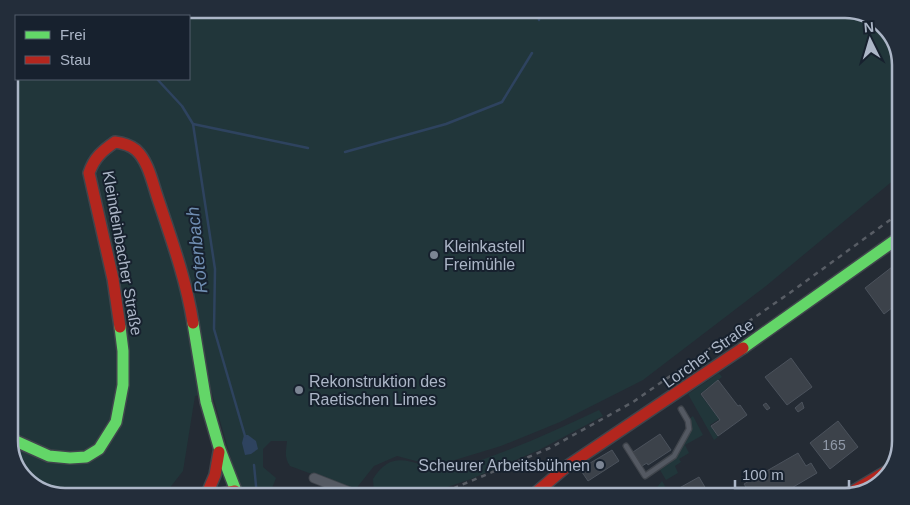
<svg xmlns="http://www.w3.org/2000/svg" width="910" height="505" font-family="Arial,sans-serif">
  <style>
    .green { fill: #21363a }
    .water { fill: #2e435f }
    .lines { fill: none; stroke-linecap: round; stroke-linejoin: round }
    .stream { stroke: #2e435f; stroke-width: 2.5 }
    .building { fill: #3c424a; stroke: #4b525c }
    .lane-casing { stroke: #40454c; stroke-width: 7 }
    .street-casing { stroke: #40454c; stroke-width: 11 }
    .fast-casing { stroke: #40454c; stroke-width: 14 }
    .jam-casing { stroke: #40454c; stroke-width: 14 }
    .lane { stroke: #545962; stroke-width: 4.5 }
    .street { stroke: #545962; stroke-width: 9 }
    .fast { stroke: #63d668; stroke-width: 11 }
    .jam { stroke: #b3261e; stroke-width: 11 }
    .rail { stroke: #585d65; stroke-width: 2.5; stroke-dasharray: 5 5; stroke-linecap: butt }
    .poi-dot { fill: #7c8594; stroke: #17212e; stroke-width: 2 }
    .labels { text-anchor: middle; stroke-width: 4; stroke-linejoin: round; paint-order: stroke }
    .number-label { font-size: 14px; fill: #9099a8 }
    .poi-label { font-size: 16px; fill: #acb6c7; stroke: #17212e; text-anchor: start }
    .street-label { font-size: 16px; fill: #acb6c7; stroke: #17212e }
    .water-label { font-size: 18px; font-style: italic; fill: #708eb2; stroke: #17212e }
    .rim { fill: none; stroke: #acb6c7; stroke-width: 2.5 }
  </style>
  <rect width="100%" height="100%" fill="#242b34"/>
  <path class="green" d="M65,9h780l28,7 19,18 9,27v113l-135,112 -123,94 -83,42 -59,24 -66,20 -38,-10 -23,10 -19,24 -65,-24c-6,-8 -4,-15 -3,-25h-16l-8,8v18l13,11 -7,18h-24l-12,-30 -21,-73 -17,3 -12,75 -18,23 -7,2h-93l-28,-7 -19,-18 -9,-27v-383l7,-16v34h173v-63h-143z
    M719,373l3,4 -22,17 19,25 -9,6 8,12 -4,3 -26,-46z
    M599,410l4,6 -64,34 -68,29 -50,17h-45l-2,-2 -1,-15c23,-37 45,-7 76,-11 20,-2 40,-11 59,-18 31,-12 61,-26 91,-40z
    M693,416l10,19 -18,10 4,8 -10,6 2,3 -6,4 3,7 -12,7 -6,-10 16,-12 15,-29 -2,-10z
    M662,481l3,5 -4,10h-11z"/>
  <path class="water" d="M244,435h4l8,6 2,8 -7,5 -6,1 -3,-12z"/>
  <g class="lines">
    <path class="stream" d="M147,9l3,7
      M539,20v-11
      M157,79l25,27 11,18 22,145 -1,60 31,107
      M193,124l115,24
      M345,152l101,-28 56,-22 30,-49
      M254,465l3,31"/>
  </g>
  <path class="building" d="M901,260v41l-17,13 -19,-26z
    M791,358l21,29 -25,18 -22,-28z
    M718,380l20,26 2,-1 7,10 -29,21 -7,-10 9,-6 -19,-26z
    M802,402l2,6 -6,4 -3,-4z
    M766,403l4,5 -3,2 -4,-5z
    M838,421l20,26 -28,22 -20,-26z
    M660,434l11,16 -23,15 -1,-2 -5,3 -9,-14z
    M612,450l7,11 -31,20 -8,-12z
    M798,453l8,13 5,-3 6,10 -39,23h-26l-8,-12z
    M699,477l10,17 -3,2h-41z
    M595,488l4,5 6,-3 1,2 -3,4h-19z"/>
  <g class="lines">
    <g class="lane-casing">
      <path id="lane" d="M626,446l19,30 29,-20 15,-27 -1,-8 -7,-12"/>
    </g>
    <g class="street-casing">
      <path id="street" d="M314,478l46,18"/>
    </g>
    <g class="fast-casing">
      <path id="fast" d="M193,323l13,79 13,45 19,49
        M743,348l158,-112
        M9,438l40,18 21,2 16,-1 13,-8 17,-27 7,-37v-34l-3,-24"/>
    </g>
    <g class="jam-casing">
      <path id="jam" d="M120,327l-7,-48 -24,-106c5,-15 13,-22 26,-31 8,1 15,3 21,8 12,11 16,31 21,46 14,42 29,83 36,127
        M206,496l9,-21 4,-23
        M210,496l25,-5
        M532,496l34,-29 177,-119
        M845,496l49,-29"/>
    </g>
    <use href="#lane" class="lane"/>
    <use href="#street" class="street"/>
    <use href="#fast" class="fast"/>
    <use href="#jam" class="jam"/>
    <path class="rail" d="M435,496l115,-48 83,-46 158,-110 110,-80"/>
  </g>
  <g class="poi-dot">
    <circle cx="434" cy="255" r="5"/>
    <circle cx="299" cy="390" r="5"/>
    <circle cx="600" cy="465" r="5"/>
  </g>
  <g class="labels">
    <g class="number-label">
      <text x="834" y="450">165</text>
    </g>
    <g class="poi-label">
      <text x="444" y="252">Kleinkastell<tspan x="444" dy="18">Freimühle</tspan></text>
      <text x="309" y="387">Rekonstruktion des<tspan x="309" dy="18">Raetischen Limes</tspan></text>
      <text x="590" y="471" text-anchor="end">Scheurer Arbeitsbühnen</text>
    </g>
    <g class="street-label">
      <text transform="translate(123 253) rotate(80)" y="6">Kleindeinbacher Straße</text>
      <text transform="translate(708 353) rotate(-35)" y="6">Lorcher Straße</text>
    </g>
    <g class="water-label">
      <text transform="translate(197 250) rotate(-96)" y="6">Rotenbach</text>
    </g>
  </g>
  <path d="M0 0H910V505H0ZM65 18H845A47 47 0 0 1 892 65V441A47 47 0 0 1 845 488H65A47 47 0 0 1 18 441V65A47 47 0 0 1 65 18Z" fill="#232d3a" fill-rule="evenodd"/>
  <path class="rim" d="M65 18H845A47 47 0 0 1 892 65V441A47 47 0 0 1 845 488H65A47 47 0 0 1 18 441V65A47 47 0 0 1 65 18Z"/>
  <rect x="15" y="15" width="175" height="65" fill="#17212e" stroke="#535d6b"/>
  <rect x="25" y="31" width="25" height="8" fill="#63d668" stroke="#535d6b"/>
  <text x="60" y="40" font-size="15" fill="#acb6c7">Frei</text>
  <rect x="25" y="56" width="25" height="8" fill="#b3261e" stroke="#535d6b"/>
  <text x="60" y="65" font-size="15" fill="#acb6c7">Stau</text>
  <g transform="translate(870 40) rotate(355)" stroke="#17212e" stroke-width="4" paint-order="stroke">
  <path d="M0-4L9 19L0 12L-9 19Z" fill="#acb6c7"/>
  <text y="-8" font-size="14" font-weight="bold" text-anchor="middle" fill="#acb6c7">N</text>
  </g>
  <path d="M735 480v8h114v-8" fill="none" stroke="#acb6c7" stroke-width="2.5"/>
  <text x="742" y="480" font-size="15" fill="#acb6c7" stroke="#17212e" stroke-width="4" paint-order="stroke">100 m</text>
</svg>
